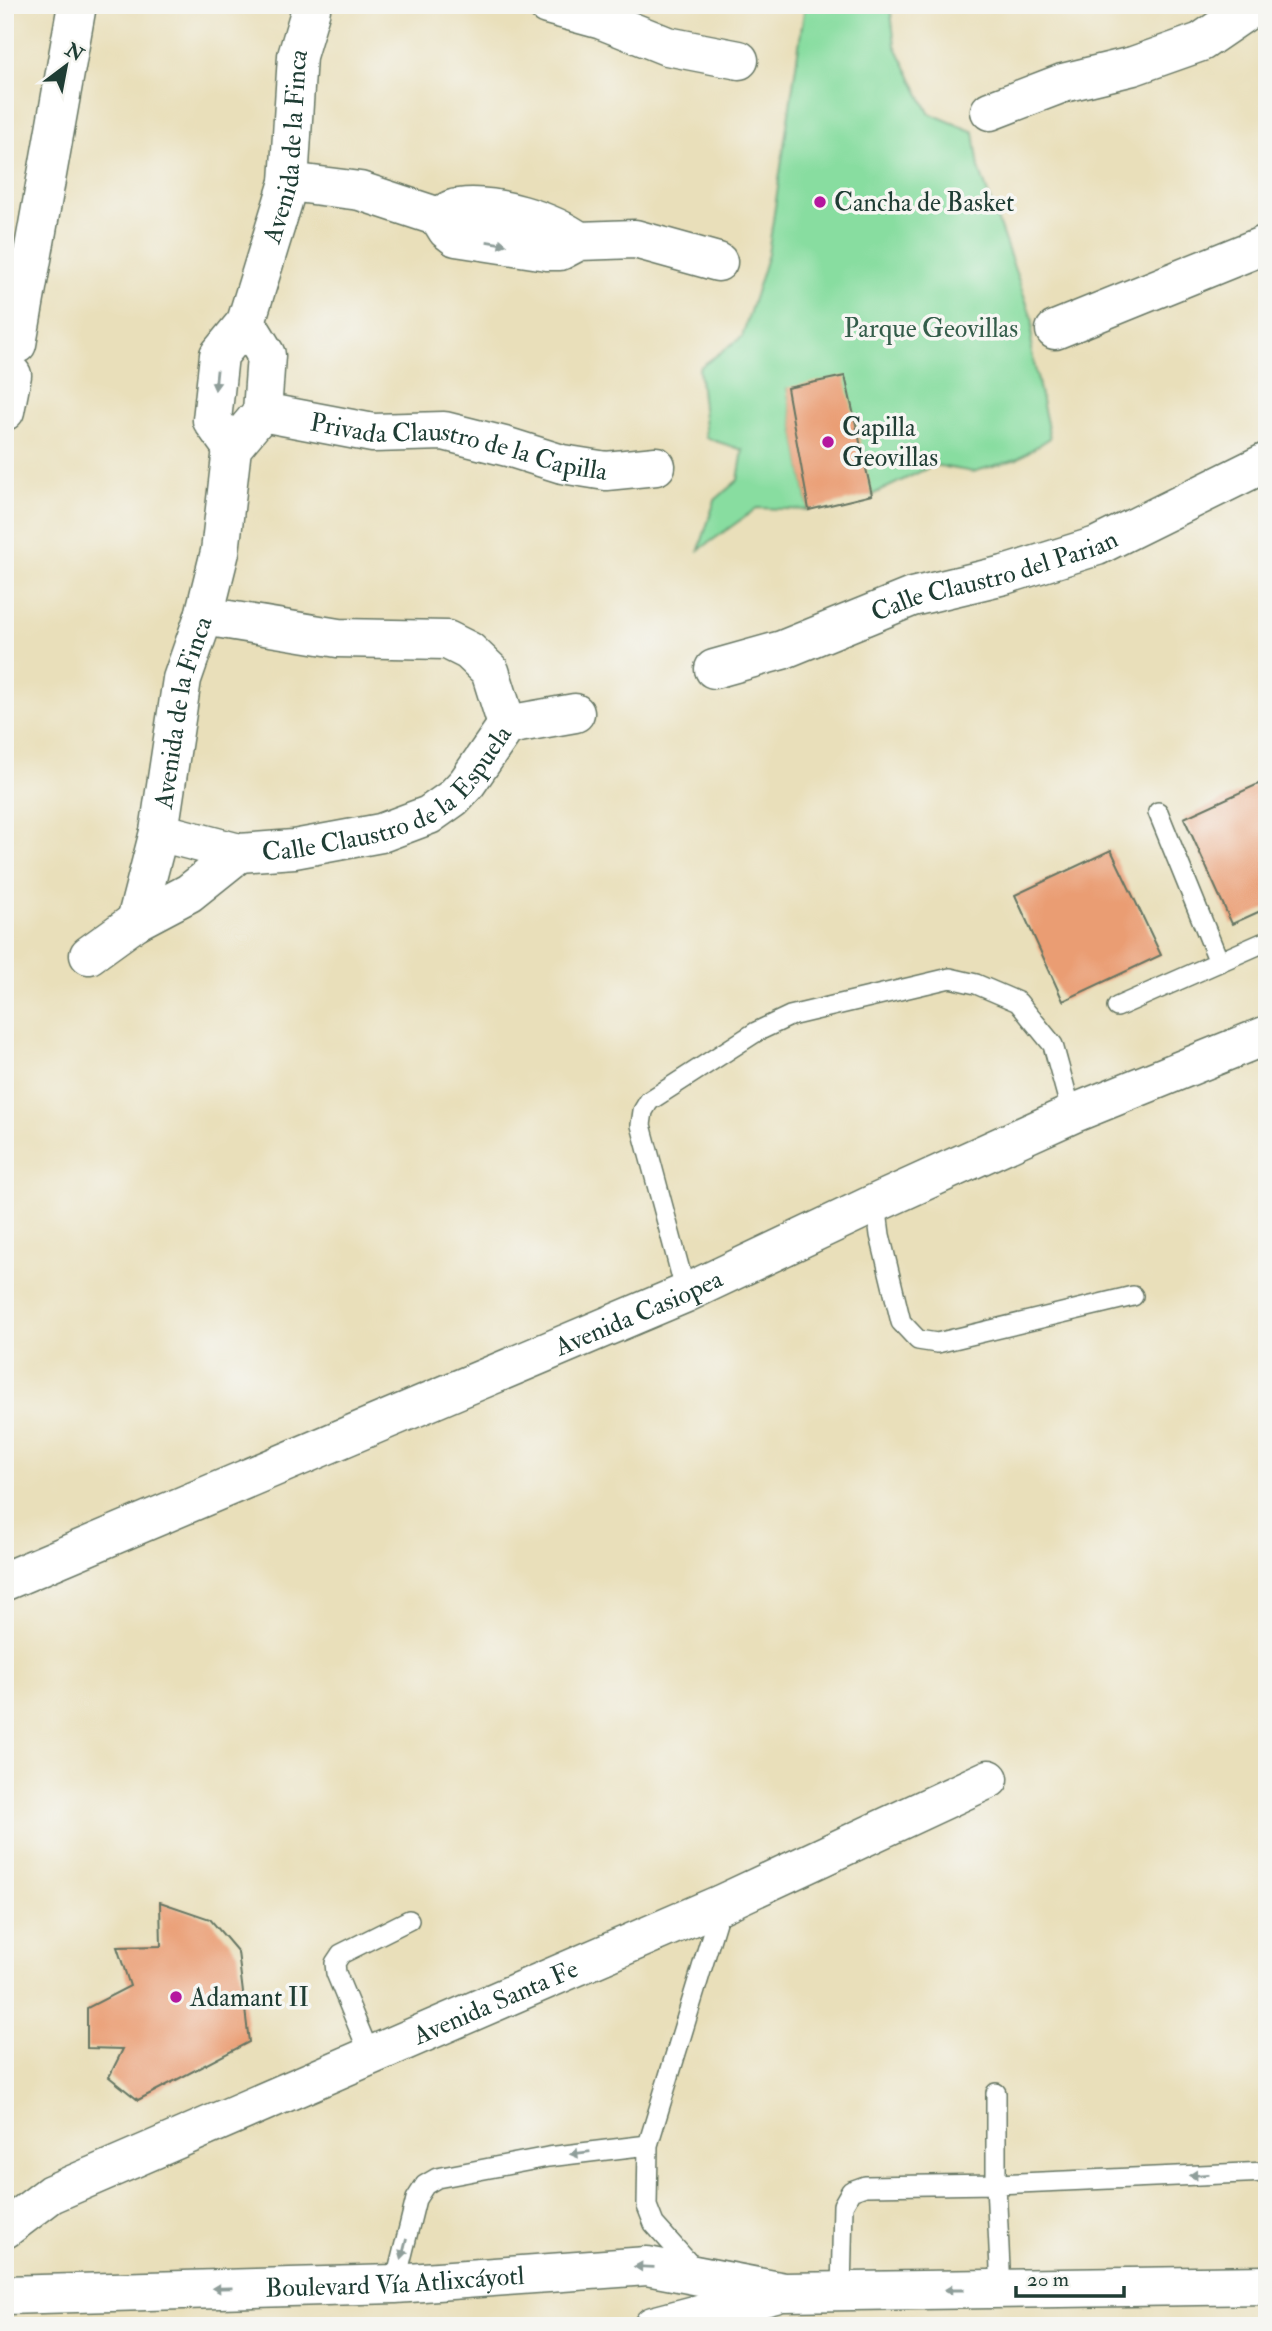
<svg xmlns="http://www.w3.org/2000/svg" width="1272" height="2331" font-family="'IM FELL Double Pica',serif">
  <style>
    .green { fill: #88dda0; stroke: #548d6a; stroke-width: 2 }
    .building { fill: #ea9d73 }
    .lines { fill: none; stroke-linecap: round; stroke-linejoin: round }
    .lane-casing { stroke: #667663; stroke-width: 22 }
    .street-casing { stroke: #667663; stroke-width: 41 }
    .primary-casing { stroke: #667663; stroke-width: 41 }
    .lane { stroke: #fff; stroke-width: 19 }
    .street { stroke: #fff; stroke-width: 38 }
    .primary { stroke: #fff; stroke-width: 38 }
    .oneway { fill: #8f9e9a }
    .poi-dot { fill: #b5179e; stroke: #f6f6f2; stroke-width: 2.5 }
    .labels { text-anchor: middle; stroke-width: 7; stroke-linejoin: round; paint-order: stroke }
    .street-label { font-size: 26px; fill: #1f3d34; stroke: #f6f6f2 }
    .poi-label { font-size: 26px; fill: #1f3d34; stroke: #f6f6f2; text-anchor: start }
    .park-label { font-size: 26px; fill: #345d4a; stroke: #f6f6f2 }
  </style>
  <rect width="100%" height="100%" fill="#f6f6f2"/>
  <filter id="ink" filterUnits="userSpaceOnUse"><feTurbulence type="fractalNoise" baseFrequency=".0143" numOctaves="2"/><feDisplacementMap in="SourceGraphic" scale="14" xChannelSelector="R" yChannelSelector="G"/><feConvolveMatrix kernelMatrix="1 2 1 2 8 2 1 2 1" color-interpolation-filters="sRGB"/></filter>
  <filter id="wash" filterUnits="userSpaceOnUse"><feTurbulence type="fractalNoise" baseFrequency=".00686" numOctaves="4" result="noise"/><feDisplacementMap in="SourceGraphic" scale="28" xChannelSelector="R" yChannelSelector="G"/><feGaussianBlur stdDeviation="1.57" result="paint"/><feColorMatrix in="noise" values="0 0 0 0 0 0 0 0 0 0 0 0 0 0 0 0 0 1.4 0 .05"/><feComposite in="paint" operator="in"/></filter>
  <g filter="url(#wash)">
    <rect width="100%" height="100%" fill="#e9dfba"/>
    <path class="green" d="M805,5h85l5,40 34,68 45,19 5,36 54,153 -2,28 19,89 -33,21 -44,13 -39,-7 -62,30 -85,-107 22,122 -52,-2 -58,42 16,-50 23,-20 5,-30 -37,-12 -7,-70 43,-31 26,-83z"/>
    <g id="blocks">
      <path class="building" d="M845,376l27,119 -63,15 -22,-122z
        M1267,780v128l-35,16 -48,-106z
        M1111,850l50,105 -98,46 -48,-106z
        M160,1902l50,17 28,33 11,90 -111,58 -29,-23 14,-28 -36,-1v-40l43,-22 -13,-39 44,-1z"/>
    </g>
  </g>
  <g filter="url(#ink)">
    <use href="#blocks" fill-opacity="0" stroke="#667663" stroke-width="2"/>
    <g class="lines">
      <g class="lane-casing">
        <path id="lane" d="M1158,812l61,150
          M1117,1007l150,-66
          M876,1203l4,32 21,87 17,18 19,3 196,-47
          M686,1293l-45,-168 2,-14 6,-10 107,-69 34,-16 160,-38 26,6 42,18 35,43 19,69
          M370,2055l-34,-82 -1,-10 6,-9 68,-34
          M996,2093v91l5,106
          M696,2271l-42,-47 -7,-18 1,-61 73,-240
          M395,2284l21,-85 9,-14 12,-7 111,-21 100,-12
          M841,2291l2,-86 8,-14 14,-5 131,-2 271,-12"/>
      </g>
      <g class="street-casing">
        <g id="street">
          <path d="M547,5l55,15 65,26 72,14"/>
          <path d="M990,111l73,-28 70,-17 68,-24 54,-37"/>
          <path d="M289,182l71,9 79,26 8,13 9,7 91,14h13l19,-10 56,-2 83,23"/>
          <path d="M439,217c7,-4 12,-9 20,-9 35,-5 93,13 120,33"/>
          <path d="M1055,330l212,-86"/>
          <path d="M17,344l60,-339"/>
          <path d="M5,411l7,-36"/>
          <path id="s1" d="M262,412l111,21 71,-2 64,16 54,17 44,7 50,-5"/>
          <path id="s2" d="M232,448l-20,-28 7,-65 27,-33 43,-140 8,-126 14,-47"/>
          <path d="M204,616l134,22 109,2 22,11 21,20 17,54"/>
          <path id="s3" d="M714,669l68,-19 130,-53 92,-22 93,-29 170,-84"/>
          <path d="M507,725l68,-12"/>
          <path id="s4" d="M159,832l80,21 55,-4 87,-16 48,-18 24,-17 14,-15 40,-58"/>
          <path id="s5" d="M136,921l23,-89 23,-153 22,-63 16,-64 12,-104 30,-36 4,-57 -20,-33"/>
          <path d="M89,955l47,-34 53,-28 50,-40"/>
          <path id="s6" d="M5,1581l681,-288 190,-90 196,-89 195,-79"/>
          <path id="s7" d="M5,2229l46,-35 670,-290 268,-125"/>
        </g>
      </g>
      <g class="primary-casing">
        <g id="primary">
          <path id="s8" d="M5,2295l390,-11 252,-18 137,26 483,-7"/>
          <path d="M653,2326l122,-32"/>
        </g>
      </g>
      <use href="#lane" class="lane"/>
      <use href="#street" class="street"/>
      <use href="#primary" class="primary"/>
    </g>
    <defs><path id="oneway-solid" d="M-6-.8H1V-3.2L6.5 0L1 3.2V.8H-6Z" transform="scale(1.75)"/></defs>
    <g class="oneway">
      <use href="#oneway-solid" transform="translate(497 243) rotate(9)"/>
      <use href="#oneway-solid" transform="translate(216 380) rotate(96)"/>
      <use href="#oneway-solid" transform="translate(580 2153) rotate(173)"/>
      <use href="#oneway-solid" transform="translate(1199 2175) rotate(177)"/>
      <use href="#oneway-solid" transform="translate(404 2249) rotate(104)"/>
      <use href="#oneway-solid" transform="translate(644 2267) rotate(-178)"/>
      <use href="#oneway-solid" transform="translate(222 2288) rotate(179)"/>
      <use href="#oneway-solid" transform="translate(954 2290) rotate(180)"/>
    </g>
  </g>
  <g class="poi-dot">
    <circle cx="820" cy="202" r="7"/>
    <circle cx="828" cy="442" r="7"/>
    <circle cx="176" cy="1997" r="7"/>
  </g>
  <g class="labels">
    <g class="street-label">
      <text dy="9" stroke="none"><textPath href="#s2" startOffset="324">Avenida de la Finca</textPath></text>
      <text dy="9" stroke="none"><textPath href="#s1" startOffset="201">Privada Claustro de la Capilla</textPath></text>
      <text dy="9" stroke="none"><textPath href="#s3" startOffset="296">Calle Claustro del Parian</textPath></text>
      <text dy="9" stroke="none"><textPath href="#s5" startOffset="214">Avenida de la Finca</textPath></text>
      <text dy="9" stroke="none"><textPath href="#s4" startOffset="250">Calle Claustro de la Espuela</textPath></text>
      <text dy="9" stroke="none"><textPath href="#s6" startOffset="688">Avenida Casiopea</textPath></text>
      <text dy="9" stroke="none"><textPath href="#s7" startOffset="542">Avenida Santa Fe</textPath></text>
      <text dy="9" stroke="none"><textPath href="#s8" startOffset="390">Boulevard Vía Atlixcáyotl</textPath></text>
    </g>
    <g class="poi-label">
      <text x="834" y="211">Cancha de Basket</text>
      <text x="842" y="436">Capilla<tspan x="842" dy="30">Geovillas</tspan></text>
      <text x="190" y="2006">Adamant II</text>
    </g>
    <g class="park-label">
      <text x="931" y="337">Parque Geovillas</text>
    </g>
  </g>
  <rect width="1272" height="2331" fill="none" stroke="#f6f6f2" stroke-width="28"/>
  <g transform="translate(66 66) rotate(32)" stroke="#f6f6f2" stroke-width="5" paint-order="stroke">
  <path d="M0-5L12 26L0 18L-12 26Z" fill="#1f3d34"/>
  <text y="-10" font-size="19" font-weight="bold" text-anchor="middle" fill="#1f3d34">N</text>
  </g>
  <path d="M1016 2286v10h108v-10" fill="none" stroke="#1f3d34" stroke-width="3.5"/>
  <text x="1027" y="2286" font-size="21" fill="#1f3d34" stroke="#f6f6f2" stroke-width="5" paint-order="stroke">20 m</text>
</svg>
